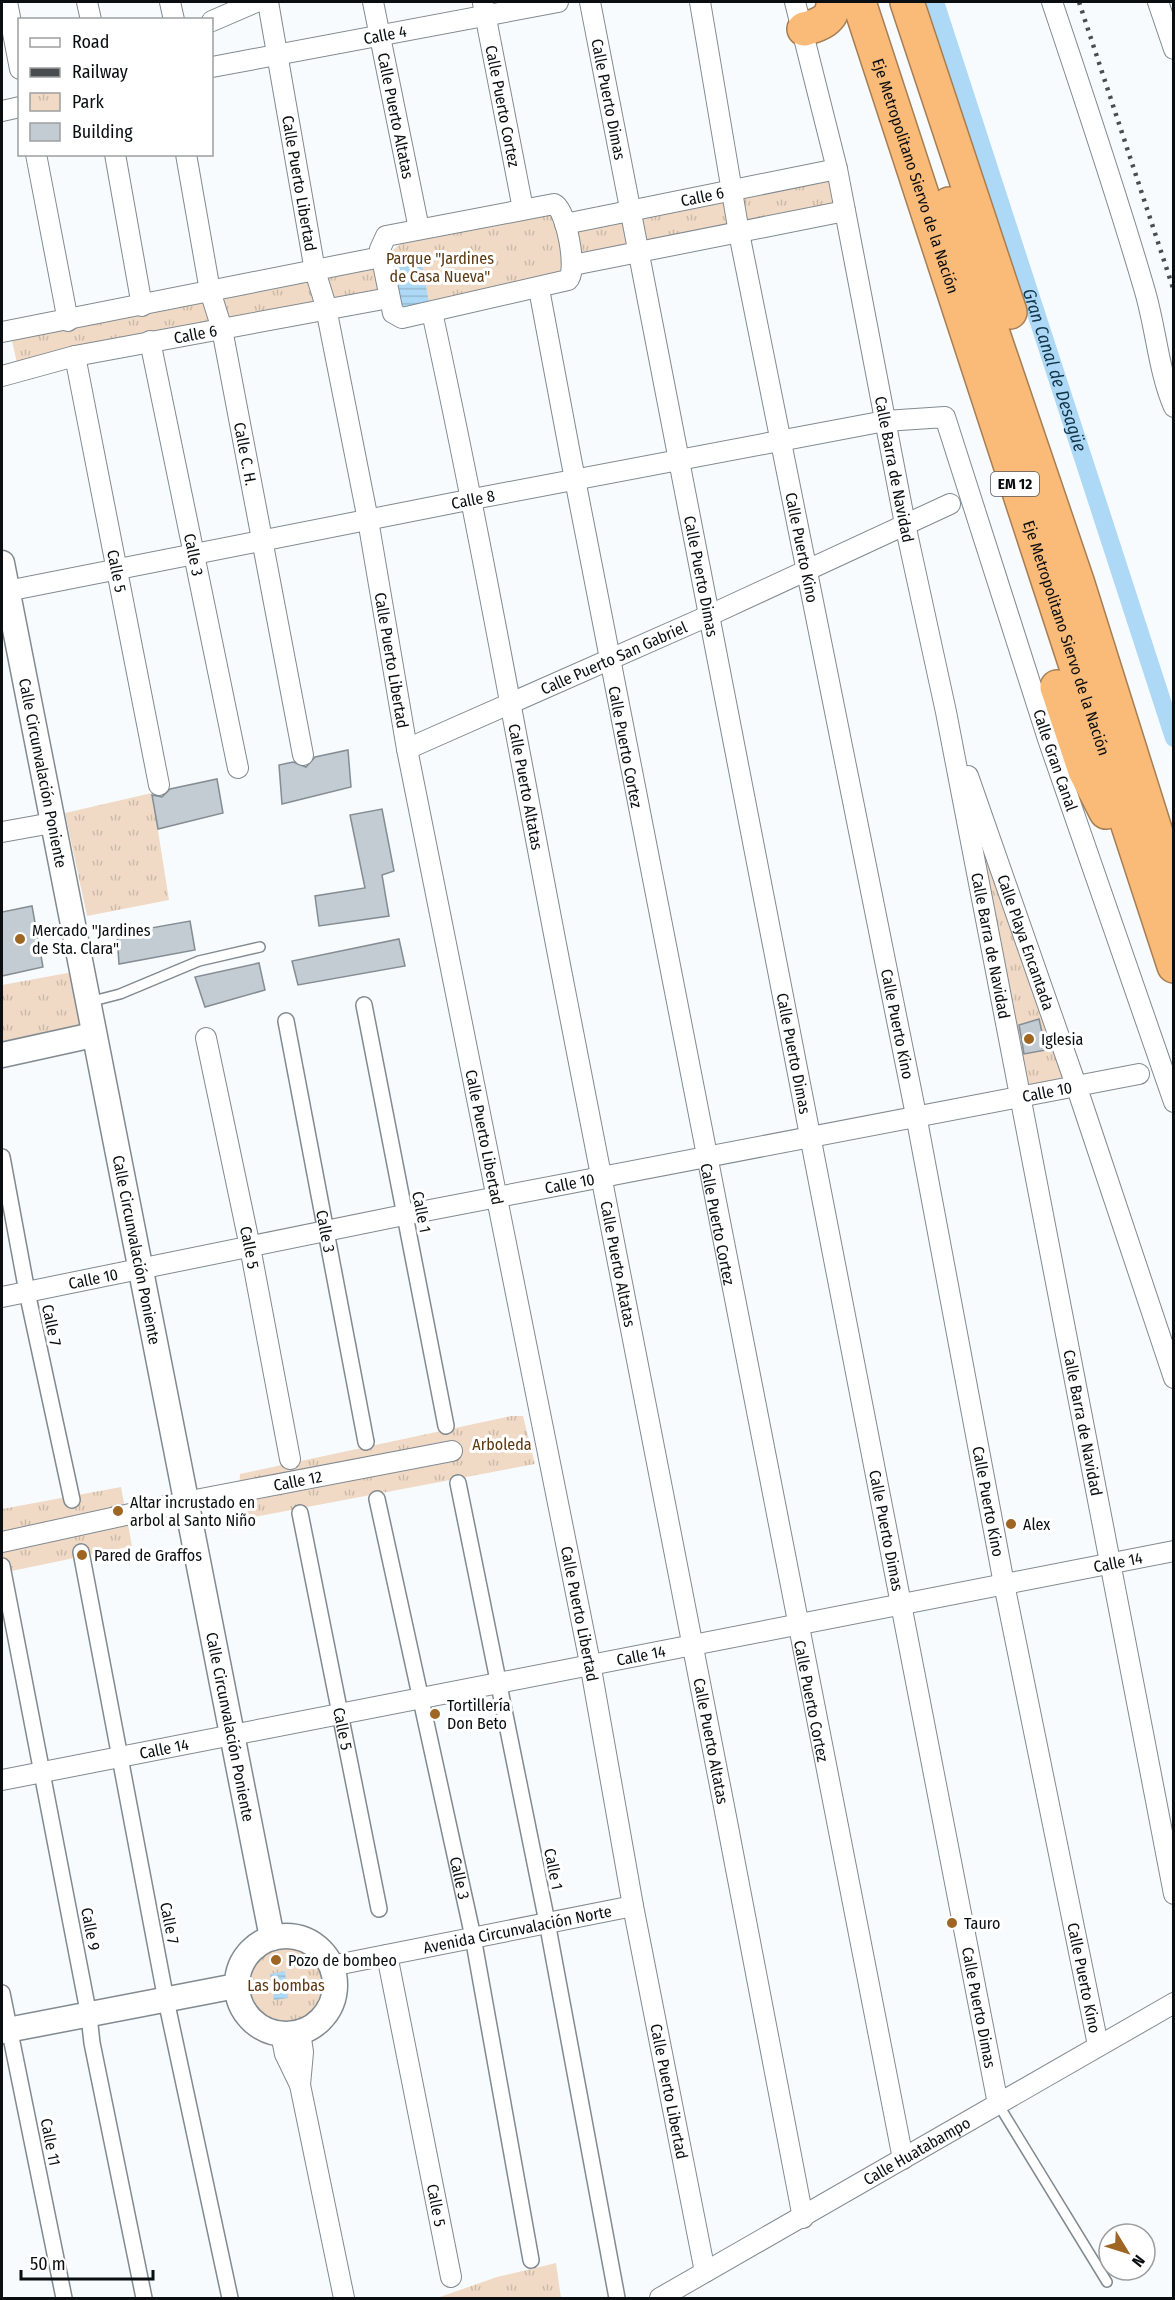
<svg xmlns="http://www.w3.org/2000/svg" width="1175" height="2300" font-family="'Fira Sans Condensed',sans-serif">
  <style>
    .park { fill: url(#park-tufts) }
    .water { fill: url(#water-rules) }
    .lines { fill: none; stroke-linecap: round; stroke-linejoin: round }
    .canal { stroke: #aed9f6; stroke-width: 18 }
    .building { fill: #c2ccd2; stroke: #848d93; stroke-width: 1.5 }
    .service-casing { stroke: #818a90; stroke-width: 12 }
    .pedestrian-casing { stroke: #818a90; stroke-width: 18 }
    .minor-casing { stroke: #818a90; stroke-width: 22 }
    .tertiary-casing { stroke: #818a90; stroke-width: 27 }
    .motorway-casing { stroke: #a67e54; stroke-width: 36 }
    .service { stroke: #fff; stroke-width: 9 }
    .pedestrian { stroke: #fff; stroke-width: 15 }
    .minor { stroke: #fff; stroke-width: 20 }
    .tertiary { stroke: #fff; stroke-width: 24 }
    .motorway { stroke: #faba78; stroke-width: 33 }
    .rail { stroke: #4a4d4f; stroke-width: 4.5; stroke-dasharray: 3 6; stroke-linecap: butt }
    .poi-dot { fill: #9e6523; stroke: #fff; stroke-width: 2 }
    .labels { text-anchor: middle; stroke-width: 6; stroke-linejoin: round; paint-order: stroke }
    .shield { fill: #fff; stroke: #545658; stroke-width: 1.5 }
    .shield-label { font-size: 15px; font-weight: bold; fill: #0b0e10 }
    .street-label { font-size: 16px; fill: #0b0e10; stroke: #fff }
    .park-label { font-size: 16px; fill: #5a370f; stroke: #fff }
    .poi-label { font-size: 16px; fill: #0b0e10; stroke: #fff; text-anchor: start }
    .water-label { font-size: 18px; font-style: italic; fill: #123549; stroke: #fff }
  </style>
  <defs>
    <pattern id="park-tufts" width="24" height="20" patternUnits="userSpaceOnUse" patternTransform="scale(1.5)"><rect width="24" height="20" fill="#f0dac5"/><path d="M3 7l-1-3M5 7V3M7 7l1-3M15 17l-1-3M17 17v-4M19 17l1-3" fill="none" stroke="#ccbaa8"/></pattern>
    <pattern id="water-rules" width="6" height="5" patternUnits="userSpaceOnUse" patternTransform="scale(1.5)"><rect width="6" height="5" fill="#aed9f6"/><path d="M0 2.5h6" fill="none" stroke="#94b9d2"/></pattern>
  </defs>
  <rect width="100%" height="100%" fill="#f7fbfe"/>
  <path class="park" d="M833,172l10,40 -271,53 2,14 -144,32 -40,-11 -371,72 -9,-40 373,-74 36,-29 144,-29 4,23z
    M152,793l17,107 -82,16 -22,-103z
    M983,835l88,251 -48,7 -51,-255z
    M73,972l14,70 -85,16v-73z
    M511,1416h12l12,48 -292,55 -4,-23 1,-22z
    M121,1487l11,59 -130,27v-64z
    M237 1985a49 49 0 1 1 98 0a49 49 0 1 1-98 0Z
    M556,2263l5,35h-124l60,-21z"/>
  <path class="water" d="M421,258l8,45 -29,6 -9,-46z
    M285,1971l3,27 -14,2 -4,-26z"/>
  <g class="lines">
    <path class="canal" id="s1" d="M935,2l239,736"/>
  </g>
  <path class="building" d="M348,750l3,37 -69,17 -3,-39 14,-3 13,5 9,-10z
    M217,779l6,34 -65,16 -6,-34 10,2 8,-8z
    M382,809l12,62 -12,4 7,41 -70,10 -4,-30 50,-8 -15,-73z
    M32,906l11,61 -41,9v-64z
    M190,921l5,29 -76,14 -2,-30z
    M399,939l6,27 -107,19 -6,-24z
    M259,963l6,27 -60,17 -10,-30z
    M1039,1019l7,31 -22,4 -5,-29z"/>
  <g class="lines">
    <g class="service-casing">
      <path id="service" d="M89,1002l31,-8 79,-33 61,-14
        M998,2104l109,178"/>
    </g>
    <g class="pedestrian-casing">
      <g id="pedestrian">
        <path d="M364,1005l82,421"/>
        <path id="s2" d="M286,1021l80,421"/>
        <path d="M2,1157l25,135 45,208"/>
        <path d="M458,1483l89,439 70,376"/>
        <path id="s3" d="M377,1499l96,438 58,323"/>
        <path id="s4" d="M300,1513l79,396"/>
        <path d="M81,1552l85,448 64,298"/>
        <path d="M2,1566l87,450 3,27 52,255"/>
        <path d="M2,1993l62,305"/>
      </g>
    </g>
    <g class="minor-casing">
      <g id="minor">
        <path d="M7,2l13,67"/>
        <path d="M87,2l4,18"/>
        <path d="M170,2l4,18"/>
        <path id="s5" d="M268,2l47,269 10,32 43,217 39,229 183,914 43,243 72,366"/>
        <path id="s6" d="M373,2l46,227"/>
        <path id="s7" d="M590,2l408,2102"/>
        <path id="s8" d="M700,2l39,231 177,882 88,469 94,461"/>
        <path id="s9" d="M795,2l42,167 68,355 41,188 228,1182"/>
        <path d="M1052,2c32,95 64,190 92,286 12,39 14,82 30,119"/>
        <path d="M1158,2l16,47"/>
        <path id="s10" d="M483,3l40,206"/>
        <path d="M212,21l44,-19"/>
        <path id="s11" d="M212,67l346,-65"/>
        <path d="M2,111l18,-4"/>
        <path d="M36,154l32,167"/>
        <path d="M115,154l27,152"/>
        <path id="s12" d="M186,154l24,137 12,38 81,426"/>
        <path d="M554,204c12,5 24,67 14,76l-166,38 -9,-5 -13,-64 6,-13z"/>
        <path id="s13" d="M565,224l272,-55"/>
        <path d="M573,265l272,-54"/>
        <path id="s14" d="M539,289c117,624 239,1247 364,1870"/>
        <path id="s15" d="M432,312c50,229 90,459 135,689 79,406 159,811 236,1217"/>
        <path d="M2,332l379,-75"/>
        <path id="s16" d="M150,341l88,427"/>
        <path id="s17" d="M75,356l84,429"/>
        <path id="s18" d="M2,376l73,-20 314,-58"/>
        <path id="s19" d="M2,592l471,-93 412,-78 60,-4 103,322 126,363"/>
        <path id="s20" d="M407,749l301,-133 242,-112"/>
        <path id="s21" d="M968,776l109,312 97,290"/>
        <path d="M2,832l50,-9"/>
        <path id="s22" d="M206,1038l44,209 40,212"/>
        <path id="s23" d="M2,1297l402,-82 735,-141"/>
        <path id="s24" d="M2,1542l183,-40 267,-51"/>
        <path id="s25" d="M2,1780l1172,-229"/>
        <path id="s26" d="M387,1955l64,322"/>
        <path id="s27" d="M331,1966l302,-60"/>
        <path d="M281,2034l4,20 15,31 44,213"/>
        <path d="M300,2085l3,-33 -3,-20"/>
        <path id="s28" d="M660,2298l514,-295"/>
      </g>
    </g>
    <g class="tertiary-casing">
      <g id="tertiary">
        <path id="s29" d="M2,563l270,1375"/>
        <path d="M2,1055l91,-20"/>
        <circle cx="286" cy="1985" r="49"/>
        <path d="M2,2031l234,-45"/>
      </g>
    </g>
    <g class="motorway-casing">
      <g id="motorway">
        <path id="s30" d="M859,2l315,964"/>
        <path d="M907,2l103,310"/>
        <path d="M804,29c15,-4 30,-9 29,-27"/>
        <path d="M949,204l128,377 97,309"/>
        <path d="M1057,687l28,84 21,41"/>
      </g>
    </g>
    <use href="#service" class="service"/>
    <use href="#pedestrian" class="pedestrian"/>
    <use href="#minor" class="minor"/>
    <use href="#tertiary" class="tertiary"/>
    <use href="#motorway" class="motorway"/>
    <path class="rail" d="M1079,2l95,289"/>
  </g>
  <g class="poi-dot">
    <circle cx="20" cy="939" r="6"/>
    <circle cx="1029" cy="1039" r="6"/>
    <circle cx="118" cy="1511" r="6"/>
    <circle cx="1011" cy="1524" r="6"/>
    <circle cx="82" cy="1555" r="6"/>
    <circle cx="435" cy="1714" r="6"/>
    <circle cx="952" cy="1923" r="6"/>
    <circle cx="276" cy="1960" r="6"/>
  </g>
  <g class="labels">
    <rect class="shield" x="991" y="472" width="48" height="24" rx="4.5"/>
    <g class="shield-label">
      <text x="1015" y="489">EM 12</text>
    </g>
    <g class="street-label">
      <text dy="6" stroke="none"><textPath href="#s11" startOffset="176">Calle 4</textPath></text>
      <text dy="6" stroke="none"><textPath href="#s7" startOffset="99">Calle Puerto Dimas</textPath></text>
      <text dy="6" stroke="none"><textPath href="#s10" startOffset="105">Calle Puerto Cortez</textPath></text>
      <text dy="6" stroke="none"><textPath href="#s6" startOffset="116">Calle Puerto Altatas</textPath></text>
      <text dy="6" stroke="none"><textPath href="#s30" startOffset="183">Eje Metropolitano Siervo de la Nación</textPath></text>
      <text dy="6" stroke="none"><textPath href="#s5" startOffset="184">Calle Puerto Libertad</textPath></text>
      <text dy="6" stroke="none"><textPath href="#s13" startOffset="140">Calle 6</textPath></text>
      <text dy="6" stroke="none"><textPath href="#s18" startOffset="198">Calle 6</textPath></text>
      <text dy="6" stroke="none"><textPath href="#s12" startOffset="306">Calle C. H.</textPath></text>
      <text dy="6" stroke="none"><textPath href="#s9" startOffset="478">Calle Barra de Navidad</textPath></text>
      <text dy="6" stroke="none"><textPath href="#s19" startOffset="480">Calle 8</textPath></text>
      <text dy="6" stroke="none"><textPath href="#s8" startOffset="555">Calle Puerto Kino</textPath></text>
      <text dy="6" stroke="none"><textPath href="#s16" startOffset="218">Calle 3</textPath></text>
      <text dy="6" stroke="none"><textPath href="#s17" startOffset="219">Calle 5</textPath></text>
      <text dy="6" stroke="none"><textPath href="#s7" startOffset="585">Calle Puerto Dimas</textPath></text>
      <text dy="6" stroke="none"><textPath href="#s30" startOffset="669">Eje Metropolitano Siervo de la Nación</textPath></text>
      <text dy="6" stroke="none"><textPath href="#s20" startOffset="226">Calle Puerto San Gabriel</textPath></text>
      <text dy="6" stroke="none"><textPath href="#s5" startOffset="670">Calle Puerto Libertad</textPath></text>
      <text dy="6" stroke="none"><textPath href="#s14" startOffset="466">Calle Puerto Cortez</textPath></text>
      <text dy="6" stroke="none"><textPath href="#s19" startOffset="1320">Calle Gran Canal</textPath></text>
      <text dy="6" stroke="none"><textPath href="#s29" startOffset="214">Calle Circunvalación Poniente</textPath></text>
      <text dy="6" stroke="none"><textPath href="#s15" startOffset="484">Calle Puerto Altatas</textPath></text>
      <text dy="6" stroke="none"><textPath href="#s21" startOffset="176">Calle Playa Encantada</textPath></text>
      <text dy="6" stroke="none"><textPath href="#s9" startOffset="964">Calle Barra de Navidad</textPath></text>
      <text dy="6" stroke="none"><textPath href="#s8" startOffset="1041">Calle Puerto Kino</textPath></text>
      <text dy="6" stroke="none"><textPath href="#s7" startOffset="1071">Calle Puerto Dimas</textPath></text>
      <text dy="6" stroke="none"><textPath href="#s23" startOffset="1065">Calle 10</textPath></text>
      <text dy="6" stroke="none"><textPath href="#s5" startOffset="1156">Calle Puerto Libertad</textPath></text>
      <text dy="6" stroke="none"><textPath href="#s23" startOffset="579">Calle 10</textPath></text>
      <text transform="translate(422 1212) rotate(79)" y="6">Calle 1</text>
      <text dy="6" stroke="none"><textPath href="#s14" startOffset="952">Calle Puerto Cortez</textPath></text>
      <text dy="6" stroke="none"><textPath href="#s2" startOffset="214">Calle 3</textPath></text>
      <text dy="6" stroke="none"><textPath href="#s22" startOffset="214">Calle 5</textPath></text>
      <text dy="6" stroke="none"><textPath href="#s29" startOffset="700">Calle Circunvalación Poniente</textPath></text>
      <text dy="6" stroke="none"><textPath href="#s15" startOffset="970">Calle Puerto Altatas</textPath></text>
      <text dy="6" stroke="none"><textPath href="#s23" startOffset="93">Calle 10</textPath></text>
      <text transform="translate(52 1325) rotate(78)" y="6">Calle 7</text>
      <text dy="6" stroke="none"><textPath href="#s9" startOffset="1450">Calle Barra de Navidad</textPath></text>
      <text dy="6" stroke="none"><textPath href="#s24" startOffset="302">Calle 12</textPath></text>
      <text dy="6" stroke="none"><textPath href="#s8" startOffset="1527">Calle Puerto Kino</textPath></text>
      <text dy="6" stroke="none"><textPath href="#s7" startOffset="1557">Calle Puerto Dimas</textPath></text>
      <text dy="6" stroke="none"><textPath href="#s25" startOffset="1137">Calle 14</textPath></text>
      <text dy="6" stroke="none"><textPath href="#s5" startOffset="1642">Calle Puerto Libertad</textPath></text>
      <text dy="6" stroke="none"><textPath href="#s25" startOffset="651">Calle 14</textPath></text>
      <text dy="6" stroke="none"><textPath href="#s14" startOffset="1438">Calle Puerto Cortez</textPath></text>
      <text dy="6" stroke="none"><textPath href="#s29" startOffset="1186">Calle Circunvalación Poniente</textPath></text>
      <text dy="6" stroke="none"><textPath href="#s4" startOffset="220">Calle 5</textPath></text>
      <text dy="6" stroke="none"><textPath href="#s15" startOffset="1456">Calle Puerto Altatas</textPath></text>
      <text dy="6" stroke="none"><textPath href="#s25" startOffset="165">Calle 14</textPath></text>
      <text transform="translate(554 1869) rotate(79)" y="6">Calle 1</text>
      <text dy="6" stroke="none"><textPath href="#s3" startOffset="388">Calle 3</textPath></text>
      <text transform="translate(170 1923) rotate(79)" y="6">Calle 7</text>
      <text transform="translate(91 1929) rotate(79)" y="6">Calle 9</text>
      <text dy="6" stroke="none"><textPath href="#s27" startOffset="190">Avenida Circunvalación Norte</textPath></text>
      <text dy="6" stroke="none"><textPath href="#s8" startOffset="2013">Calle Puerto Kino</textPath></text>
      <text dy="6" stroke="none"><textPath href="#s7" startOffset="2043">Calle Puerto Dimas</textPath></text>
      <text dy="6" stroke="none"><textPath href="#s5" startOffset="2128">Calle Puerto Libertad</textPath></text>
      <text transform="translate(51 2142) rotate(79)" y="6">Calle 11</text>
      <text dy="6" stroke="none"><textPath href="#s28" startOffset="296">Calle Huatabampo</textPath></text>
      <text dy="6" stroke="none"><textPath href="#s26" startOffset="255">Calle 5</textPath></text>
    </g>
    <g class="park-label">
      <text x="440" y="264">Parque "Jardines<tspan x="440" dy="18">de Casa Nueva"</tspan></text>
      <text x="502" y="1450">Arboleda</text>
      <text x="286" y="1991">Las bombas</text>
    </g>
    <g class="poi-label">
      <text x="32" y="936">Mercado "Jardines<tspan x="32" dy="18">de Sta. Clara"</tspan></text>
      <text x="1041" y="1045">Iglesia</text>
      <text x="130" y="1508">Altar incrustado en<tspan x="130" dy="18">arbol al Santo Niño</tspan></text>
      <text x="1023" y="1530">Alex</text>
      <text x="94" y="1561">Pared de Graffos</text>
      <text x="447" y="1711">Tortillería<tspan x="447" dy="18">Don Beto</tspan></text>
      <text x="964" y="1929">Tauro</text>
      <text x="288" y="1966">Pozo de bombeo</text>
    </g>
    <g class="water-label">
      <text dy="6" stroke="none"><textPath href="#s1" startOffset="387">Gran Canal de Desagüe</textPath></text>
    </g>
  </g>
  <rect width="1175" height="2300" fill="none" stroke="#0b0e10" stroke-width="6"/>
  <rect x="18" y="18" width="195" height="138" fill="#ffffff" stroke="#9d9f9f" stroke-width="1.5"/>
  <rect x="30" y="38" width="30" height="9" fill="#ffffff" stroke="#9d9f9f" stroke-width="1.5"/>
  <text x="72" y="48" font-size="18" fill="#0b0e10">Road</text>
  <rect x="30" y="68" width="30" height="9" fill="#4a4d4f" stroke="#9d9f9f" stroke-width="1.5"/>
  <text x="72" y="78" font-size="18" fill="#0b0e10">Railway</text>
  <rect x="30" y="93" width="30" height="18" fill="url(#park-tufts)" stroke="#9d9f9f" stroke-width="1.5"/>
  <text x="72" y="108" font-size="18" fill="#0b0e10">Park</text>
  <rect x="30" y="123" width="30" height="18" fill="#c2ccd2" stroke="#9d9f9f" stroke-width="1.5"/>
  <text x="72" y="138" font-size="18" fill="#0b0e10">Building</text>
  <g transform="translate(1127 2252) rotate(128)"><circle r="28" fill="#ffffff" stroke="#9d9f9f" stroke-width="1.5"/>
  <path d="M0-4.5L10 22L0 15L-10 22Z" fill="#9e6523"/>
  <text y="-9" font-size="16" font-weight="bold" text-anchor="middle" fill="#0b0e10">N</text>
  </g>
  <path d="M21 2270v9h132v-9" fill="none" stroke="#0b0e10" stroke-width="3"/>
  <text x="30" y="2270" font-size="18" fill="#0b0e10" stroke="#ffffff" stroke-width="4.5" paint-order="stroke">50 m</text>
</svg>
